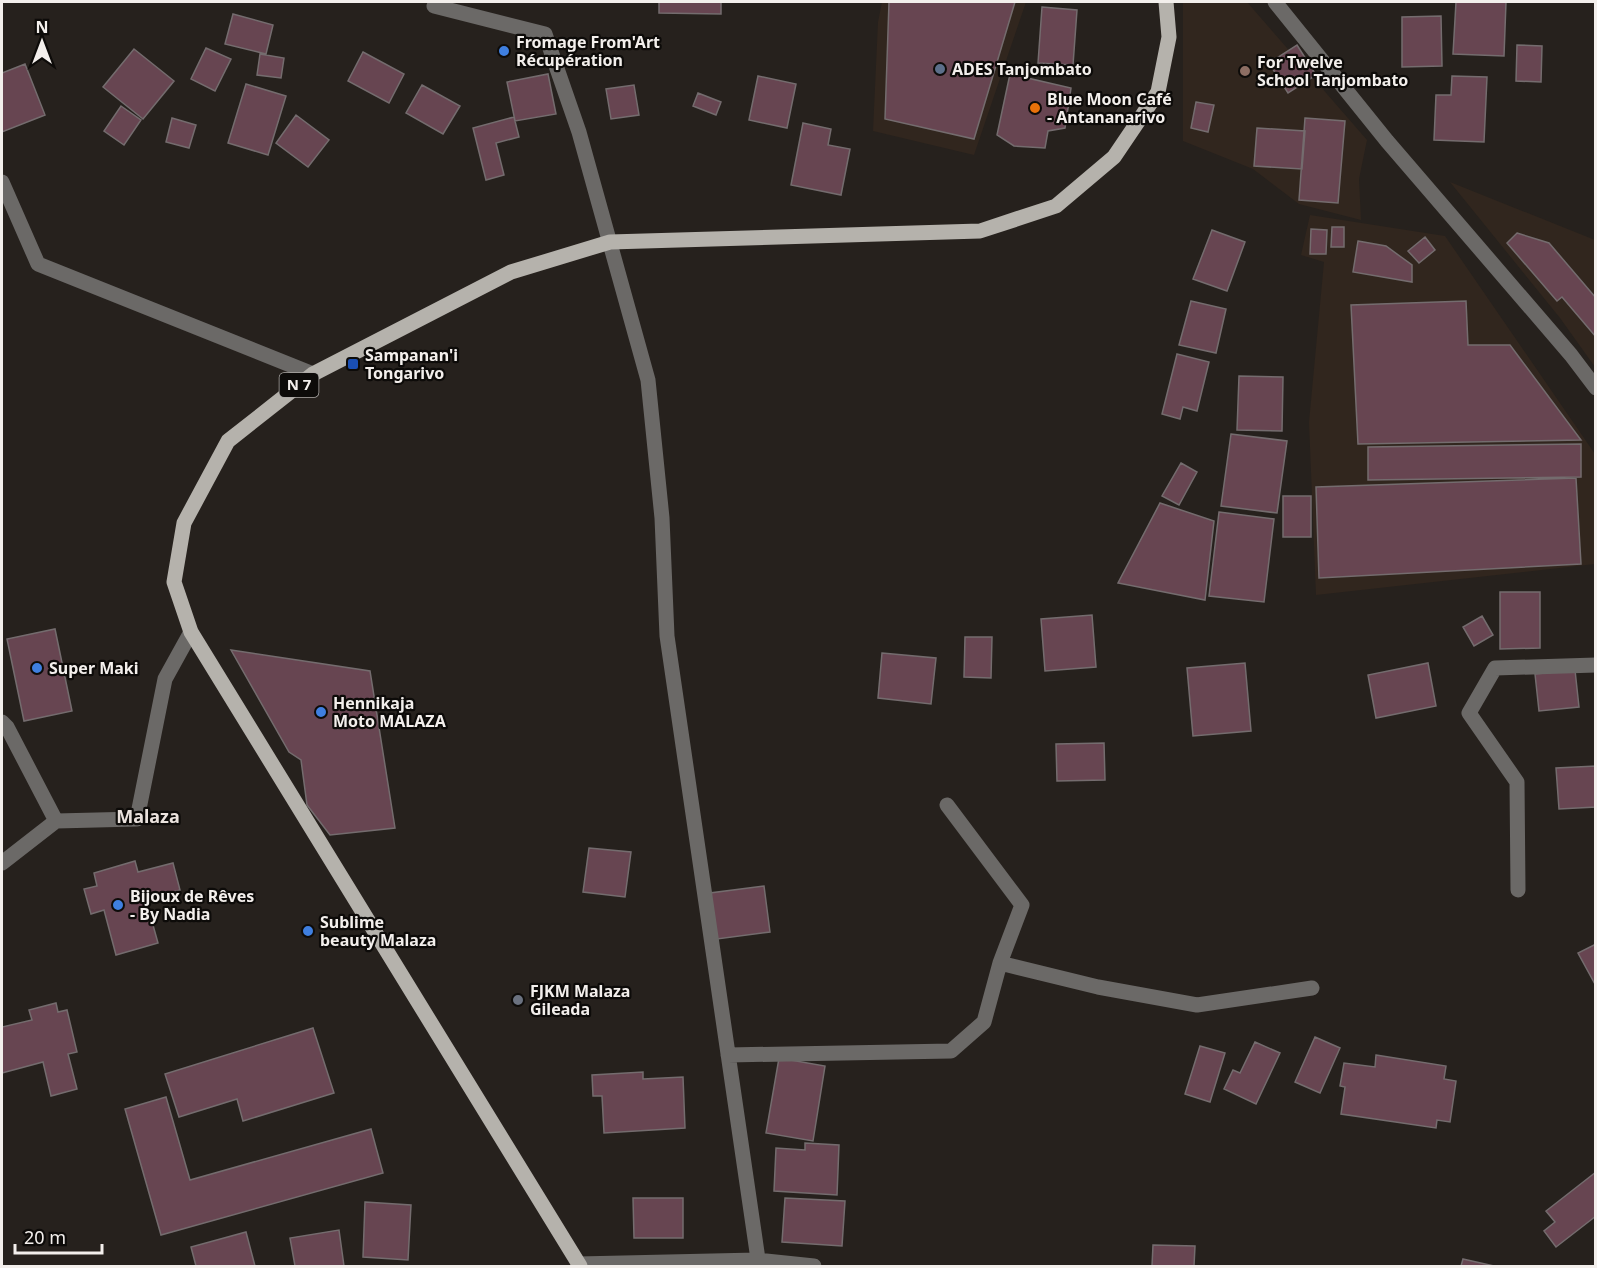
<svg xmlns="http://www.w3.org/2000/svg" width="1597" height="1268" font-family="'Noto Sans',sans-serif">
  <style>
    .built { fill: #31261e }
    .building { fill: #674551; stroke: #746c6e; stroke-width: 1.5 }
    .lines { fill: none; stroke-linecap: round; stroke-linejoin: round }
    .minor { stroke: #6b6967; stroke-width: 15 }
    .major { stroke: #b5b2ac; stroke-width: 15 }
    .shop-dot { fill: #3f7fe0; stroke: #0d0b09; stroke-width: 2 }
    .service-dot { fill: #5c6f8a; stroke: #0d0b09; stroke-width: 2 }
    .education-dot { fill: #8d6e63; stroke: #0d0b09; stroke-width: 2 }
    .food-dot { fill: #e8710a; stroke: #0d0b09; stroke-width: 2 }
    .transit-dot { fill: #1a4fb4; stroke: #0d0b09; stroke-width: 2 }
    .worship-dot { fill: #6b7280; stroke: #0d0b09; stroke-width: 2 }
    .labels { text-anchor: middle; stroke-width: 4.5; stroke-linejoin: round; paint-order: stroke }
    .shield { fill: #0d0b09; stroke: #aeaba8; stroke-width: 1.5 }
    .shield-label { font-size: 15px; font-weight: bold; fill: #f3efec }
    .poi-label { font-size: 16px; font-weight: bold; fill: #f3efec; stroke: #0d0b09; text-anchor: start }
    .neighbourhood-label { font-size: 18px; font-weight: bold; fill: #eae2dd; stroke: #0d0b09 }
  </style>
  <rect width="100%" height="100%" fill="#26211d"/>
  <path class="built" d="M882,2h144l-52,153 -101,-24 5,-109z
    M1183,2h64l120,138 -8,39 2,41 -62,-16 -46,-35 -70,-28z
    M1450,182l145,58v127l-35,-49z
    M1310,215l135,21 150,218v110l-279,31 -7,-173 15,-160 -23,-7z"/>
  <path class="building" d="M659,2h62v12l-62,-1z
    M889,2h126l-41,137 -89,-20z
    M1456,2h50l-2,54 -51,-2z
    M1042,7l35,3 -4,55 -35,-2z
    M233,14l40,11 -7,29 -41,-10z
    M1441,16l1,50 -40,1v-50z
    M1297,45l19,30 -28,18 -19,-30z
    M1517,45l25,1 -1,36 -25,-1z
    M206,48l25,11 -16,32 -24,-12z
    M134,49l40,32 -31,38 -40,-32z
    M363,52l41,22 -15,29 -41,-22z
    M260,54l24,4 -3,20 -24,-3z
    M25,64l20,51 -43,17v-59z
    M548,74l8,40 -41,7 -8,-39z
    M1010,74l61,14 -6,40 -17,3 -3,17 -31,-2 -17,-11z
    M758,76l38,8 -9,44 -38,-8z
    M1452,76l35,1 -3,65 -50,-2 2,-45h15z
    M246,84l40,12 -18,59 -40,-12z
    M422,85l38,21 -17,28 -37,-21z
    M634,85l5,30 -28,4 -5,-30z
    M698,93l23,9 -5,13 -23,-9z
    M1196,102l18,3 -6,27 -17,-4z
    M121,106l20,14 -17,25 -20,-14z
    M296,115l33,25 -21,27 -32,-24z
    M514,117l5,20 -23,6 8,32 -18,5 -13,-52z
    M172,118l24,7 -7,23 -23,-6z
    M1305,118l40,3 -7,82 -39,-3z
    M803,123l28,6 -3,16 22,4 -9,46 -50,-10z
    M1257,128l48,3 -3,38 -48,-3z
    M1332,227h12v20h-13z
    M1311,229l16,1 -1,24h-16z
    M1212,230l33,12 -18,49 -34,-12z
    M1517,233l32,10 47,55v39l-34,-40 -5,4 -50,-58z
    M1425,237l10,13 -16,13 -11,-12z
    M1358,241l28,5 26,19v17l-59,-10z
    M1191,301l35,8 -10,44 -37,-8z
    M1466,301l2,44h42l71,95 -223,4 -7,-139z
    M1177,354l32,8 -12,49 -14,-4 -3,12 -18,-5z
    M1239,376l44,1 -1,54 -45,-1z
    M1231,434l56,7 -10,72 -56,-7z
    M1581,444v33l-213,3v-33z
    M1181,463l16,9 -18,33 -17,-9z
    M1576,478l5,86 -262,14 -3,-91z
    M1283,496h28v41h-28z
    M1160,503l54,18 -9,79 -87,-17z
    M1219,512l55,7 -10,83 -55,-6z
    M1500,592h40v56l-40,1z
    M1092,615l4,52 -51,4 -4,-52z
    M1482,616l11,19 -19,11 -11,-19z
    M55,629l17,82 -48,10 -17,-82z
    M965,637h27l-1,41 -27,-1z
    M231,650l139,21 25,157 -65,7 -23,-30 -6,-45 -12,-8z
    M882,653l54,5 -5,46 -53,-6z
    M1245,663l6,68 -58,5 -6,-68z
    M1428,663l8,43 -60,12 -8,-43z
    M1575,670l4,37 -40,4 -4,-37z
    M1104,743l1,37 -48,1 -1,-37z
    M1596,766v41l-37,2 -3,-41z
    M589,848l42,4 -6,45 -42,-5z
    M135,861l3,11 35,-9 7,27 -34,10 12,43 -42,12 -12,-45 -13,4 -7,-25 13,-3 -3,-13z
    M764,886l6,46 -53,7 -7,-46z
    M1596,944v42l-18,-33z
    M56,1003l2,9 9,-2 10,42 -9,2 9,35 -26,7 -8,-34 -41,11v-46l30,-7 -3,-10z
    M313,1028l21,65 -91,28 -6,-22 -58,18 -14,-43z
    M1315,1037l25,11 -20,45 -25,-11z
    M1255,1042l25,11 -24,51 -32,-15 9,-19 7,3z
    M1200,1046l25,7 -15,49 -25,-8z
    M1376,1055l70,11 -2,13 12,2 -6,41 -13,-2 -1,8 -95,-14 4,-27 -5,-1 4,-23 31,4z
    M779,1058l46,8 -12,75 -47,-8z
    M643,1072v7l40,-2 2,51 -81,5 -2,-37h-9l-1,-21z
    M166,1097l24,83 181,-51 12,44 -222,62 -36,-126z
    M805,1143l34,2 -2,50 -63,-4 2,-43 29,2z
    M1596,1172v44l-40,31 -12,-16 11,-9 -9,-11z
    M633,1198h50v40h-49z
    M785,1198l60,3 -3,45 -60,-4z
    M365,1202l46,3 -3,55 -45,-3z
    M339,1230l5,36h-49l-5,-28z
    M246,1232l9,34h-59l-5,-19z
    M1153,1245l42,1 -1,20h-42z
    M1463,1259l31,7h-33z"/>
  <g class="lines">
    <path class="minor" d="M1275,2l112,139 184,214 25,33
      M434,6l111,28 34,98 69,248 14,138 5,118 92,630
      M2,182l36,82 275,110
      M2,722l5,5 49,94
      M2,863l54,-42 81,-2 28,-140 26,-47
      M1518,890l-1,-108 -48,-69 26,-45 101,-3
      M1000,963l98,24 99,18 115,-17
      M728,1055l223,-4 33,-29 16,-59 22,-58 -75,-100
      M578,1264l179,-4 57,6"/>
    <path class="major" d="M580,1266l-389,-634 -17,-50 10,-59 44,-82 85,-67 198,-102 99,-30 370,-11 76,-25 58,-49 44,-65 11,-55 -3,-35"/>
  </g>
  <g class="shop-dot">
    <circle cx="504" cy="51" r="6"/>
    <circle cx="37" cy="668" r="6"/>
    <circle cx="321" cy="712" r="6"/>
    <circle cx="118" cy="905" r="6"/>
    <circle cx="308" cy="931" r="6"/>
  </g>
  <circle class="service-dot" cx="940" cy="69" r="6"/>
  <circle class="education-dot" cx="1245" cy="71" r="6"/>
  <circle class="food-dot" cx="1035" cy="108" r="6"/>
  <rect class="transit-dot" x="347" y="358" width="12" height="12" rx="3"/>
  <circle class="worship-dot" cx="518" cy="1000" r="6"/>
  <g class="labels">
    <rect class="shield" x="279.5" y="373" width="39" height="24" rx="4.5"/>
    <g class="shield-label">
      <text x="299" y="390">N 7</text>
    </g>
    <g class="poi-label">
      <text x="516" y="48">Fromage From'Art<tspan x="516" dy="18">Récupération</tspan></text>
      <text x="1257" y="68">For Twelve<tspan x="1257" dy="18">School Tanjombato</tspan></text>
      <text x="952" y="75">ADES Tanjombato</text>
      <text x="1047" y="105">Blue Moon Café<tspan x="1047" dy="18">- Antananarivo</tspan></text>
      <text x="365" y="361">Sampanan'i<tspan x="365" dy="18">Tongarivo</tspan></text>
      <text x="49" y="674">Super Maki</text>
      <text x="333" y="709">Hennikaja<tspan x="333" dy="18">Moto MALAZA</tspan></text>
      <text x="130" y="902">Bijoux de Rêves<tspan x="130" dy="18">- By Nadia</tspan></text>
      <text x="320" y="928">Sublime<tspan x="320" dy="18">beauty Malaza</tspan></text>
      <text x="530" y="997">FJKM Malaza<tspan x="530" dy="18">Gileada</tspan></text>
    </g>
    <g class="neighbourhood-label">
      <text x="148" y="823">Malaza</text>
    </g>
  </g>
  <rect width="1597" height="1268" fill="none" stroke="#f3efec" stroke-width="6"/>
  <g transform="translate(42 42)" stroke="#0d0b09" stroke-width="4.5" paint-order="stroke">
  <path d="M0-4.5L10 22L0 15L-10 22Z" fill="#f3efec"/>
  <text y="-9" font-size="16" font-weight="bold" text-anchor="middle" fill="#f3efec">N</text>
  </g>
  <path d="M15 1244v9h87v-9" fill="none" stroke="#f3efec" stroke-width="3"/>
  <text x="24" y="1244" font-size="18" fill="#f3efec" stroke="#0d0b09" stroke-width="4.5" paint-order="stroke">20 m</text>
</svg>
